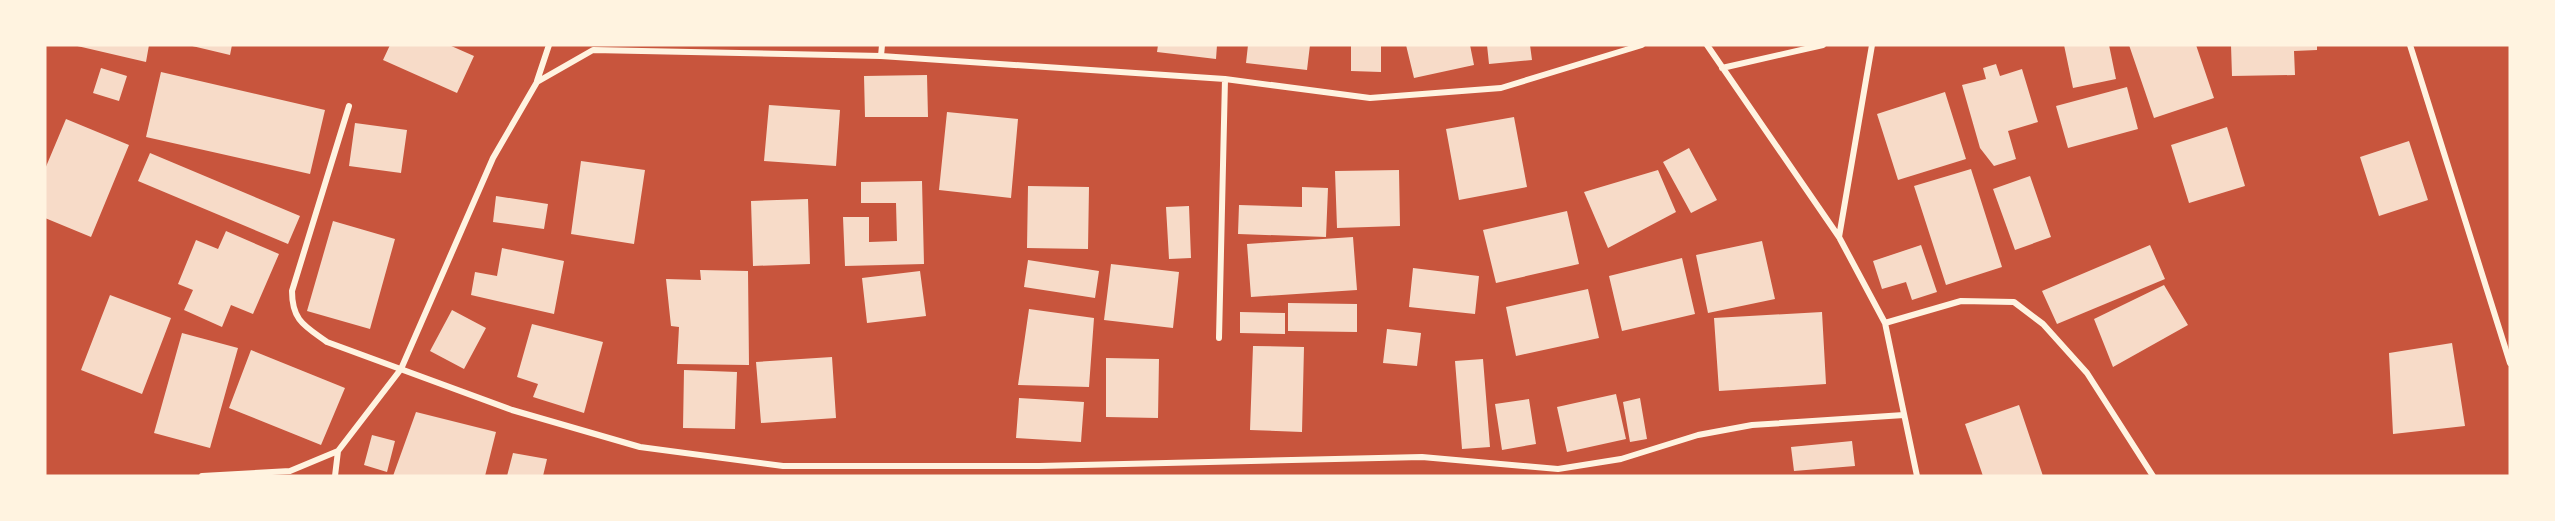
<svg xmlns="http://www.w3.org/2000/svg" width="2555" height="521" font-family="'DejaVu Sans',sans-serif">
  <style>
    .building { fill: #f7dbc8 }
    .lines { fill: none; stroke-linecap: round; stroke-linejoin: round }
    .minor { stroke: #fff3e0; stroke-width: 6 }
  </style>
  <rect width="100%" height="100%" fill="#c8553d"/>
  <path class="building" d="M73,45h76l-3,17z
    M188,45h44l-2,10z
    M390,45h59l25,11 -17,37 -74,-33z
    M1158,45h59l-1,14 -59,-7z
    M1248,45h62l-3,25 -61,-7z
    M1351,45h30v27l-30,-1z
    M1406,45h64l4,20 -60,13z
    M1487,45h43l2,15 -43,4z
    M2064,45h45l7,34 -43,9z
    M2129,45h67l18,53 -60,20z
    M2231,45h86v5l-23,1 1,24 -63,1z
    M1996,64l4,12 22,-7 16,53 -30,9 8,28 -22,7 -14,-18 -18,-63 24,-6 -3,-11z
    M101,68l26,8 -8,25 -26,-8z
    M161,72l164,38 -15,64 -164,-37z
    M927,75l1,42h-63l-1,-41z
    M2127,87l11,42 -70,19 -12,-42z
    M1945,92l21,67 -68,21 -21,-66z
    M769,105l71,5 -4,56 -72,-5z
    M947,112l71,7 -7,79 -72,-8z
    M1514,117l13,70 -68,13 -13,-71z
    M66,119l63,26 -38,92 -46,-19v-49z
    M355,123l52,7 -6,43 -52,-7z
    M2227,127l18,59 -56,17 -18,-58z
    M2409,141l19,59 -49,16 -19,-59z
    M1689,148l28,52 -26,13 -28,-51z
    M150,153l150,63 -12,28 -150,-63z
    M581,161l64,9 -11,74 -63,-10z
    M1971,169l31,98 -56,18 -32,-99z
    M1399,170l1,56 -63,2 -2,-57z
    M1658,170l18,42 -68,36 -24,-56z
    M2030,176l21,61 -36,13 -22,-61z
    M922,181l2,83 -79,2 -2,-49h26v25l28,-1 -1,-38h-35v-21z
    M1028,186l61,1 -1,62 -61,-1z
    M1302,187l26,1 -2,49 -88,-3 1,-29 63,2z
    M496,196l52,8 -4,25 -51,-7z
    M808,199l2,65 -57,2 -2,-65z
    M1189,206l2,52 -22,1 -3,-52z
    M1567,211l12,53 -83,19 -13,-53z
    M333,221l62,18 -25,90 -63,-18z
    M226,231l53,23 -26,60 -22,-9 -9,22 -38,-17 9,-20 -15,-6 18,-44 22,9z
    M1353,237l4,53 -106,7 -4,-53z
    M1762,241l13,58 -67,14 -12,-58z
    M1921,245l16,47 -25,8 -6,-18 -24,7 -9,-28z
    M2150,245l15,34 -108,45 -15,-33z
    M502,248l62,13 -10,53 -83,-19 4,-23 22,4z
    M1682,258l13,56 -73,17 -13,-55z
    M1028,260l71,11 -4,27 -71,-11z
    M1111,264l68,8 -6,56 -69,-8z
    M1413,268l66,8 -4,38 -66,-7z
    M700,270l48,1 1,94 -72,-1 2,-37 -8,-1 -5,-47 35,1z
    M920,271l6,45 -59,7 -5,-45z
    M2164,285l24,40 -75,42 -19,-48z
    M1588,289l11,49 -83,18 -10,-49z
    M110,295l61,23 -29,76 -61,-24z
    M1288,303l69,1v28l-69,-1z
    M1029,309l65,9 -5,69 -71,-2z
    M452,310l34,18 -22,41 -34,-18z
    M1240,312l45,1v21l-45,-1z
    M1822,312l4,72 -107,7 -5,-73z
    M532,324l71,18 -19,71 -51,-16 5,-13 -21,-7z
    M1387,329l34,4 -4,33 -34,-3z
    M182,333l56,15 -28,100 -56,-15z
    M2452,343l13,83 -72,8 -4,-81z
    M1253,346l51,1 -2,85 -52,-2z
    M251,350l94,38 -24,57 -92,-37z
    M832,357l4,61 -75,5 -5,-61z
    M1106,358l53,1 -1,59 -52,-1z
    M1483,359l7,88 -28,2 -7,-88z
    M684,370l53,2 -2,57 -52,-1z
    M1616,394l10,45 -59,13 -10,-45z
    M1019,398l65,4 -3,40 -65,-4z
    M1640,398l7,41 -17,3 -7,-40z
    M1529,399l7,45 -34,6 -7,-46z
    M2019,405l24,71h-60l-18,-52z
    M416,412l80,20 -11,44h-92z
    M372,435l23,6 -8,31 -23,-7z
    M1852,441l3,25 -61,5 -3,-24z
    M513,453l34,6 -4,17h-36z"/>
  <g class="lines">
    <path class="minor" d="M1707,45l132,192 46,86 32,153
      M2410,45l100,318
      M881,56l1,-11
      M1722,68l101,-23
      M537,81l12,-36
      M349,106l-57,185c0,30 13,35 35,51l185,68 128,37 143,19h256l383,-9 136,12 63,-10 77,-24 54,-10 152,-10
      M1839,237l33,-192
      M1885,323l76,-22 53,1 29,22 44,49 66,103
      M1219,338l6,-259
      M202,476l88,-5 48,-20 63,-82 92,-211 44,-76 56,-32 288,6 344,23 145,19 131,-10 141,-43
      M335,476l3,-25"/>
  </g>
  <rect width="2555" height="521" fill="none" stroke="#fff3e0" stroke-width="93"/>
</svg>
